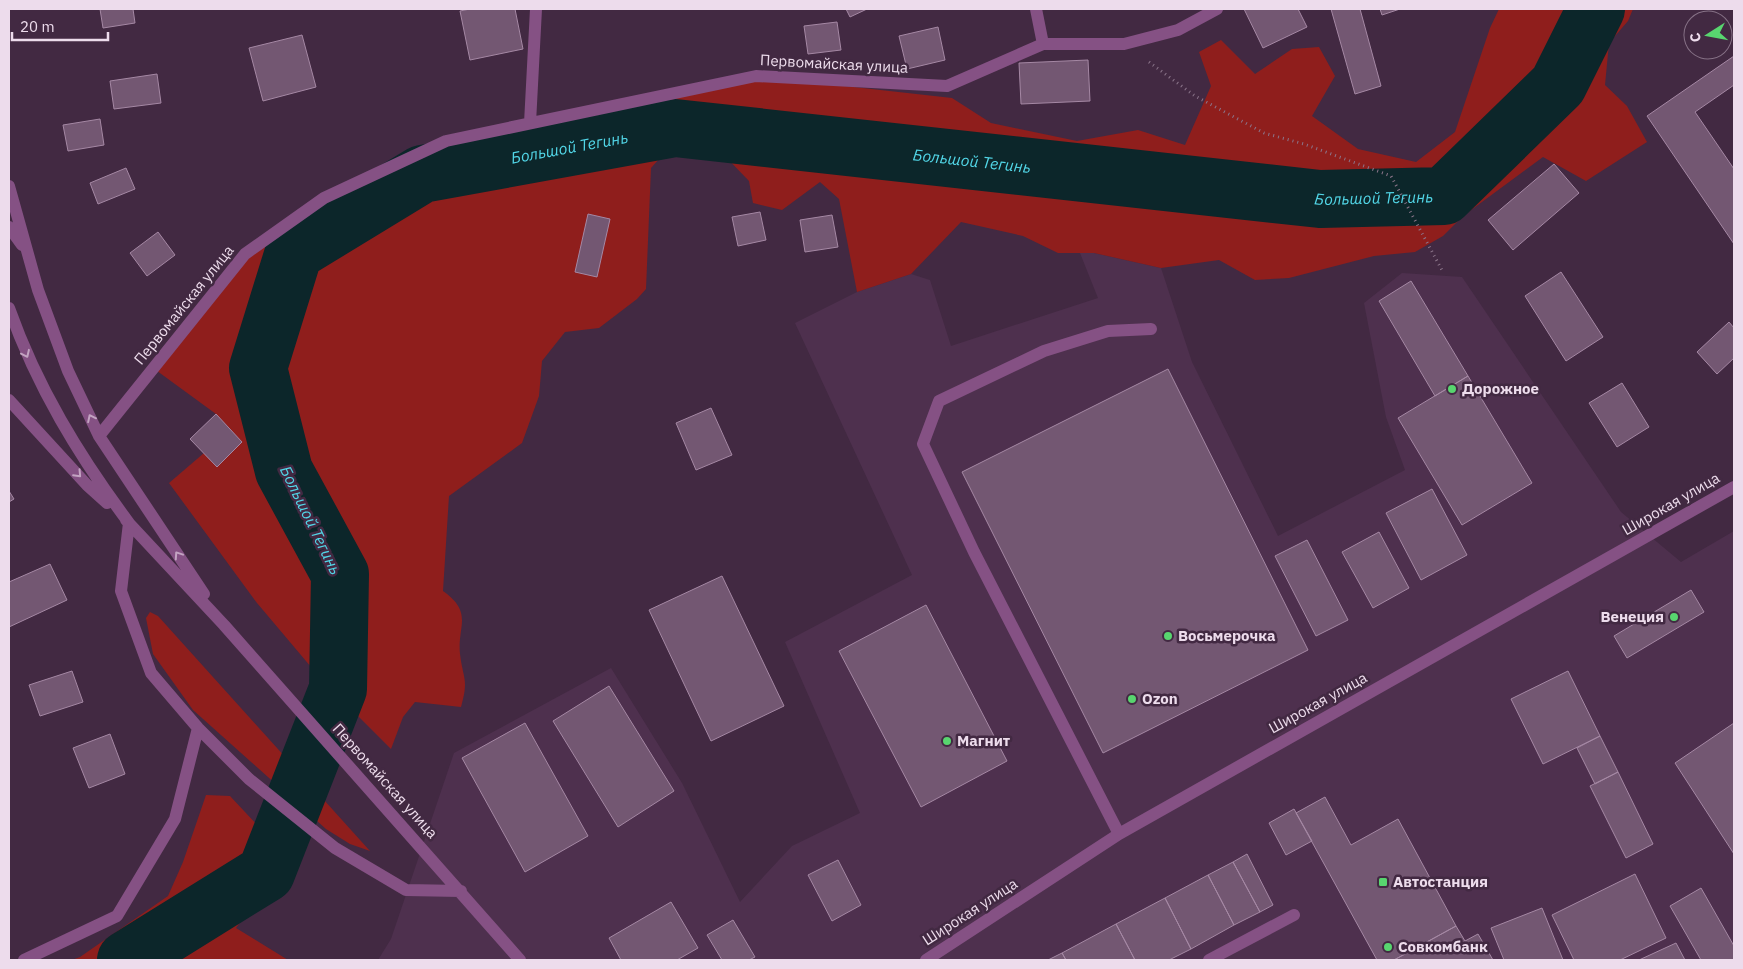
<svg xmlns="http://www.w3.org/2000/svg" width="1743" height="969" font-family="'IBM Plex Sans',sans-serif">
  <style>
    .built { fill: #4e304e }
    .green { fill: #8f1e1c }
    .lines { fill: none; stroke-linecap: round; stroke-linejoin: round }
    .river { stroke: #0c262a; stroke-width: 58 }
    .building { fill: #735772; stroke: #a588a4 }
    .path { stroke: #8c768b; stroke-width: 3; stroke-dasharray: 1 4; stroke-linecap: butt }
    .minor { stroke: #855184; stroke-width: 12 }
    .oneway { stroke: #c3a4c2 }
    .poi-dot { fill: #58d56f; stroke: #422942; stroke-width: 2 }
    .labels { text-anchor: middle; stroke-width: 5; stroke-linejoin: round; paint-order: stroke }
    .street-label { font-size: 15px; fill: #eddcec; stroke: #422942 }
    .poi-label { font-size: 15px; font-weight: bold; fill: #eddcec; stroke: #422942; text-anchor: start }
    .water-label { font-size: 16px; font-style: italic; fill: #52d6e7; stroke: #422942 }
  </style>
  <rect width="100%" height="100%" fill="#422942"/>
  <path class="built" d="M1080,253h14l67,15 31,94 86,174 127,-66 -19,-53 -22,-114 38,-30 60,4 159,235 60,50 53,-31v429h-1356l13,-21 63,-186 157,-85 71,115 58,119 52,-56 68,-33 -75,-171 127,-67 -117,-252 62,-31 54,-18 19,6 21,66 147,-48z"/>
  <path class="green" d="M1499,9h134l-5,12 -19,22 -4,42 22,21 20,36 -61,39 -43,-24 -80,59 -20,20 -28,16 -41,4 -85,22 -34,2 -36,-20 -58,8 -67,-15h-36l-35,-17 -62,-14 -50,52 -54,18 -18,-93 -19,-17 -38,28 -29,-7 -4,-22 -29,-30 -43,-12 -26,29 -5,121 -9,10 -38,29 -34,4 -23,29 -3,35 -17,47 -73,53 -6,95c31,22 14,35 17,63 3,25 9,25 1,53l-46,-5 -12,15 -12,32 -69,-69 -65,-77 -88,-120 35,-30 13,13 25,-24 -26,-28 -63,-46 92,-114 79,-56 122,-57 310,-65 196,22 39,25 86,18 61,-11 47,15 26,-59 -12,-34 22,-12 34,34 37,-25 27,-2 16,29 -23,40 46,33 58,13 39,-30 35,-104z
    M150,612l8,4 212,235 -20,-7 -24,-15 -133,-119 -40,-56 -7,-36z
    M206,795l24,1 57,61 -51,71 52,32h-216l8,-3 88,-61 15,-34z"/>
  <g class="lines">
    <path class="river" id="s1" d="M126,960l140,-87 72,-184 2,-115 -56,-103 -26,-103 36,-116 128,-78 253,-46 645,71 124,-3 114,-111 38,-76"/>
  </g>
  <path class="building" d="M100,9h33l2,14 -32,5z
    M470,9h45l8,40 -53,11 -10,-49z
    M846,9h21l-17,8z
    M1244,9h54l9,18 -44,21z
    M1331,9h29l21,77 -26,8z
    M1380,9h20l-18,6z
    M837,22l4,28 -33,4 -4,-28z
    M938,27l7,33 -38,9 -8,-33z
    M302,35l14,52 -53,14 -14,-53z
    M1734,56v29l-39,27 39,57v75l-87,-128z
    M1088,60l2,41 -69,3 -2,-41z
    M157,74l4,29 -47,6 -4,-28z
    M100,119l4,26 -36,6 -5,-26z
    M1554,164l25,29 -66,57 -25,-30z
    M126,168l9,21 -37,15 -8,-21z
    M760,212l6,28 -28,6 -6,-29z
    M588,214l22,5 -13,58 -22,-5z
    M832,215l6,32 -33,5 -5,-32z
    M158,232l17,23 -28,21 -17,-23z
    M1561,272l42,65 -37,24 -41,-65z
    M1411,281l57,95 -33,20 -56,-95z
    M1729,322l5,6v30l-17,16 -20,-22z
    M1168,369l140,281 -205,103 -141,-281z
    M1468,376l64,107 -70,42 -64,-107z
    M1622,383l27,44 -32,20 -28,-44z
    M711,408l21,47 -36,15 -20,-47z
    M216,414l26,28 -25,25 -27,-28z
    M1432,489l35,66 -46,25 -35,-67z
    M9,491l5,8 -5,3z
    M1379,532l30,56 -36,20 -31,-56z
    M1307,540l41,80 -32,16 -41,-80z
    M50,564l17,36 -58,27v-45z
    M722,576l62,130 -73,35 -62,-131z
    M1691,590l13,22 -77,46 -13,-22z
    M926,605l81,156 -86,46 -82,-156z
    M72,671l11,31 -43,14 -11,-31z
    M1568,671l32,65 -57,28 -32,-65z
    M609,686l65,105 -56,36 -65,-106z
    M525,723l63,113 -63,36 -63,-114z
    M1734,723v131l-59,-91z
    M110,734l15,40 -36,14 -16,-40z
    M1600,736l18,36 -23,12 -18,-36z
    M1618,772l35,72 -27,14 -36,-72z
    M1325,797l26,48 47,-26 58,107 -62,34h-17l-81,-147z
    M1294,809l18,32 -26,14 -17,-32z
    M1247,854l26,51 -13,7 -27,-50z
    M838,860l23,45 -29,16 -24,-46z
    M1233,862l27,50 -26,13 -26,-50z
    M1635,874l31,64 -46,22h-46l-22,-45z
    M1208,875l26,50 -43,24 -26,-51z
    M1701,888l33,58v14h-33l-31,-54z
    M1165,898l26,51 -22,11h-34l-19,-36z
    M671,902l27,46 -21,12h-56l-12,-22z
    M1542,908l21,52h-59l-13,-32z
    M733,920l22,37 -6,3h-27l-15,-25z
    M1116,924l19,36h-69l-4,-7z
    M1456,926l9,15 13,-7 15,26h-99z
    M1676,943l9,17h-46z
    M1062,953l4,7h-18z"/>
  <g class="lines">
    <path class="path" d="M1149,62l46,34 69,37 40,11 87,32 52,96"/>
    <path class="minor" d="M1036,9l7,35h81l54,-14 39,-21
      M530,123l6,-114
      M9,186l29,104 30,81 31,65 105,158
      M9,227l13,18
      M9,308c28,79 70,148 120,215l-8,68 30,82 47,55 51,51 86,69 71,42 55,1
      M9,400l78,85 20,18
      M99,436l146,-182 79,-56 122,-57 310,-65 191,10 96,-42
      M126,520l98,105 296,335
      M1119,834l-145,-282 -51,-108 16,-43 105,-50 64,-20 43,-2
      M24,960l93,-44 58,-97 23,-91
      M926,960l193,-126 615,-347
      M1209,960l85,-45"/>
  </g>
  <defs><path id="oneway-chevron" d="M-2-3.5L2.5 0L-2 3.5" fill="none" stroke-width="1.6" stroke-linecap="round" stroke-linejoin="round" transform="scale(1.25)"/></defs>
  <g class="oneway">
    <use href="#oneway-chevron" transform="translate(26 354) rotate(65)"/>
    <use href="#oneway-chevron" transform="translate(91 418) rotate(-116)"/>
    <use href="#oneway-chevron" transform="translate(78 474) rotate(47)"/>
    <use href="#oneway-chevron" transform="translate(178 555) rotate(-124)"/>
  </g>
  <g class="poi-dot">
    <circle cx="1452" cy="389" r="5"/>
    <circle cx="1674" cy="617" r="5"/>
    <circle cx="1168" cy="636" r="5"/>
    <circle cx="1132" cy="699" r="5"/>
    <circle cx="947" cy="741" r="5"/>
    <rect x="1378" y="877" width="10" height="10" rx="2.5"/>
    <circle cx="1388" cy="947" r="5"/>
  </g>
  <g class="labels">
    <g class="street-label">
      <text transform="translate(834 64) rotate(3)" y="5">Первомайская улица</text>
      <text transform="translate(184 305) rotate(-51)" y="5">Первомайская улица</text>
      <text transform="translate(1671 504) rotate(-30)" y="5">Широкая улица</text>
      <text transform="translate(1318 703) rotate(-29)" y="5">Широкая улица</text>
      <text transform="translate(385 781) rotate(48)" y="5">Первомайская улица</text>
      <text transform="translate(970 912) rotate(-33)" y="5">Широкая улица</text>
    </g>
    <g class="poi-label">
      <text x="1462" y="394">Дорожное</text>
      <text x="1664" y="622" text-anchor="end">Венеция</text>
      <text x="1178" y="641">Восьмерочка</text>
      <text x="1142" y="704">Ozon</text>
      <text x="957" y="746">Магнит</text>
      <text x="1393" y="887">Автостанция</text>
      <text x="1398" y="952">Совкомбанк</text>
    </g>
    <g class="water-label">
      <text dy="6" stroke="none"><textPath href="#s1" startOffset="1122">Большой Тегинь</textPath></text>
      <text dy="6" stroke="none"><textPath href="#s1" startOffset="1528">Большой Тегинь</textPath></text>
      <text dy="6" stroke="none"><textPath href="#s1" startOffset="1932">Большой Тегинь</textPath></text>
      <text transform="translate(311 520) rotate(64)" y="6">Большой Тегинь</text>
    </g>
  </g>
  <rect width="1743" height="969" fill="none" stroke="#eddcec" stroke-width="20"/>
  <g transform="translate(1708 35) rotate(259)"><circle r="24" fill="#422942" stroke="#867186"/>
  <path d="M0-4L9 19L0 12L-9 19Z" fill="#58d56f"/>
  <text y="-8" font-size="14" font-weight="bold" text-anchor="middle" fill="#eddcec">С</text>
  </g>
  <path d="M12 32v8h96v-8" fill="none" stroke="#eddcec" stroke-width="2.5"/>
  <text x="20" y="32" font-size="15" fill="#eddcec" stroke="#422942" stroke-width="4" paint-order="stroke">20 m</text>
</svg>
